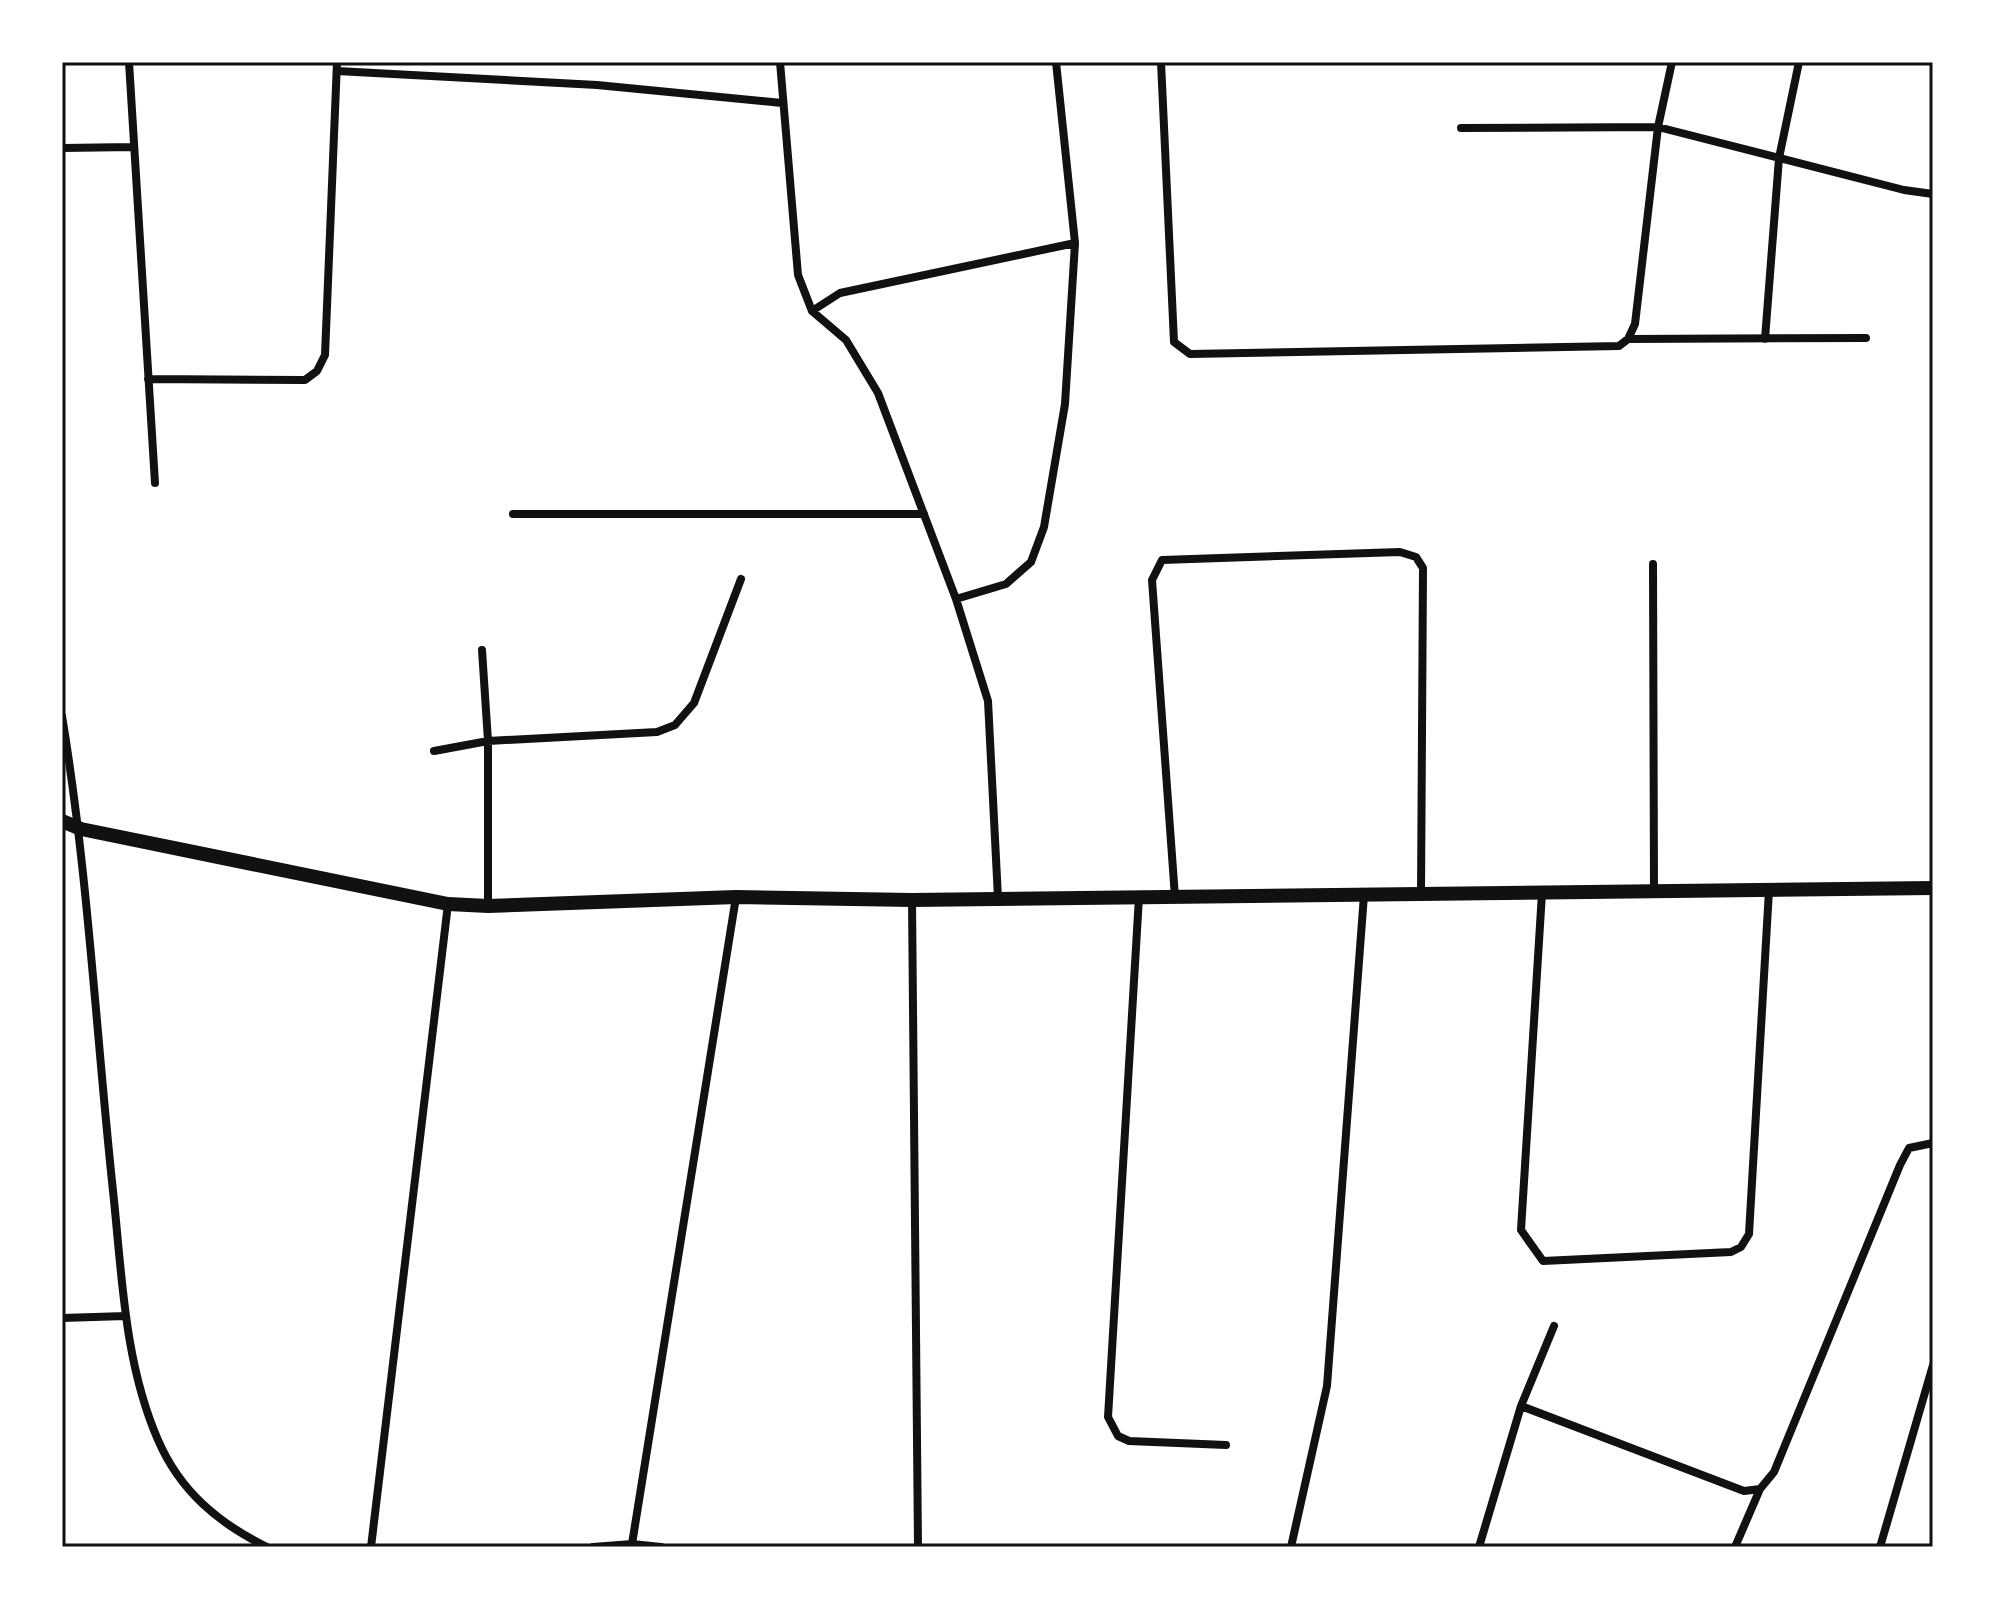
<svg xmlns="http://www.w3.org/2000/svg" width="1995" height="1609" font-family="Ubuntu,sans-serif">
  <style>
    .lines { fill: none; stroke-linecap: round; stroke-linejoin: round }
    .minor { stroke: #111; stroke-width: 8 }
    .tertiary { stroke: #111; stroke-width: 14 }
    .neatline { fill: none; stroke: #111; stroke-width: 3 }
  </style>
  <rect width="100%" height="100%" fill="#fff"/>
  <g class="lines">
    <path class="minor" d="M129,62l26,421
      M780,62l18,213 14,36 34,29 32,53 78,206 32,102 10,197
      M1161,62l13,280 16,12 429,-8 9,-7 238,-1
      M337,71l260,14 185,18
      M1461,128l197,-1 246,63 29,4
      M62,148l71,-1
      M812,311l28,-18 235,-50
      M1628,339l7,-15 23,-197 14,-65
      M1765,339l14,-181 20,-96
      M148,379l157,1 12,-9 8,-16 12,-293
      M513,514h411
      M1653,564l1,327
      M956,599l50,-15 25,-22 13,-35 21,-123 10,-161 -19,-181
      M482,650l6,91v165
      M62,716c26,157 34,316 51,475 9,83 11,171 45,249 22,51 60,83 109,107
      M434,751l54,-10 169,-9 18,-7 19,-22 47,-124
      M1542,893l-21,337 22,31 188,-9 10,-5 8,-13 20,-344
      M1139,897l-31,520 10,19 11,5 97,4
      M1175,897l-23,-317 10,-20 238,-8 16,5 7,11 -2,327
      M912,900l6,647
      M62,1318l64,-2
      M1521,1406l223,85 16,-2 14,-17 126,-307 9,-17 24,-5
      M632,1544l104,-647
      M371,1547l77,-643
      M593,1547l39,-3 29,3
      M1291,1547l36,-161 37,-491
      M1479,1547l42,-141 33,-80
      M1735,1547l25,-58
      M1880,1547l53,-182"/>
    <path class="tertiary" d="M62,821l19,8 367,75 40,2 248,-9 176,3 1021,-12"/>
  </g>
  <rect width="1995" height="1609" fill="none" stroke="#ffffff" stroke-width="128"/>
  <rect x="64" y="64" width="1867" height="1481" class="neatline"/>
</svg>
